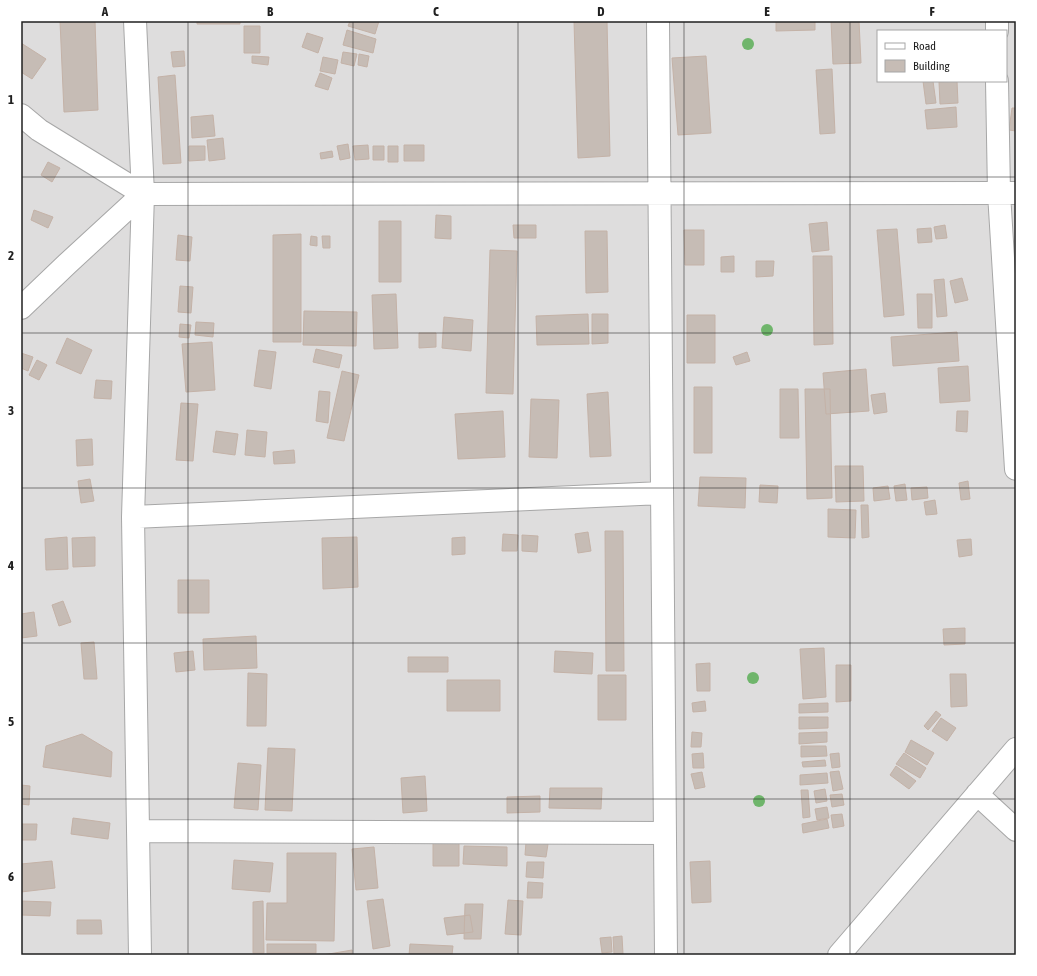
<svg xmlns="http://www.w3.org/2000/svg" width="1037" height="976" font-family="'Asap Condensed',sans-serif">
  <style>
    .residential { fill: #dedddd; fill-rule: evenodd }
    .building { fill: #c6bcb5; stroke: #c4b2a7 }
    .lines { fill: none; stroke-linecap: round; stroke-linejoin: round }
    .minor-casing { stroke: #a7a7a7; stroke-width: 24 }
    .minor { stroke: #fff; stroke-width: 22 }
    .tree { fill: #6fb56b }
    .grid { fill: none; stroke: #202020; stroke-width: 1; stroke-opacity: 0.55 }
    .neatline { fill: none; stroke: #202020; stroke-width: 1.5 }
    .grid-label { font-size: 13px; text-anchor: middle; font-weight: bold; fill: #202020 }
  </style>
  <rect width="100%" height="100%" fill="#f1ede6"/>
  <path class="residential" d="M21,21h995v934h-995zM878,31h128v50h-128z"/>
  <path class="building" d="M60,21h35l3,89 -34,2z
    M197,21h43v3h-43z
    M350,21h29l-4,13 -27,-8z
    M574,21h33l3,135 -32,2z
    M776,21h39v9l-39,1z
    M831,21h28l2,42 -28,1z
    M244,26h16v27h-16z
    M347,30l29,9 -3,14 -30,-8z
    M307,33l16,5 -5,15 -16,-6z
    M21,43l25,16 -14,20 -11,-7z
    M184,51l1,15 -12,1 -2,-15z
    M343,52l14,2 -3,12 -13,-3z
    M359,54l10,2 -2,11 -9,-2z
    M252,56l17,1 -1,8 -16,-2z
    M706,56l5,77 -33,2 -6,-77z
    M323,57l15,3 -3,14 -15,-3z
    M832,69l3,64 -15,1 -4,-64z
    M320,73l12,5 -4,12 -13,-4z
    M175,75l6,88 -18,1 -5,-87z
    M923,81h10l3,22 -10,1z
    M957,81l1,22 -18,1 -1,-22z
    M956,107l1,20 -30,2 -2,-19z
    M1012,108h4v23l-7,-1z
    M213,115l2,21 -23,2 -1,-21z
    M223,138l2,21 -16,2 -2,-21z
    M348,144l2,14 -10,2 -3,-14z
    M368,145l1,14 -14,1 -2,-14z
    M404,145h20v16h-20z
    M189,146h16v14l-16,1z
    M373,146h11v14h-11z
    M388,146h10v16h-10z
    M332,151l1,6 -12,2 -1,-6z
    M48,162l12,6 -8,14 -11,-7z
    M34,210l19,7 -5,11 -17,-8z
    M436,215l15,1v23l-16,-1z
    M379,221h22v61h-22z
    M827,222l2,28 -17,2 -3,-28z
    M513,225h23v13h-22z
    M945,225l2,13 -11,1 -2,-12z
    M931,228l1,14 -14,1 -1,-14z
    M897,229l7,86 -20,2 -7,-87z
    M684,230h20v35h-19z
    M585,231h22l1,61 -22,1z
    M301,234v108h-28v-107z
    M178,235l14,2 -2,24 -14,-1z
    M311,236l6,1v9l-7,-1z
    M322,236h8v12h-7z
    M490,250l27,1 -4,143 -27,-1z
    M734,256v16h-13v-15z
    M813,256h19l1,88 -19,1z
    M756,261h18l-1,15 -17,1z
    M962,278l6,22 -13,3 -5,-22z
    M944,279l3,37 -10,1 -3,-37z
    M180,286l13,1 -2,26 -13,-1z
    M396,294l2,54 -24,1 -2,-54z
    M917,294h15v34h-14z
    M304,311l53,1 -1,34 -53,-1z
    M588,314l1,30 -52,1 -1,-29z
    M592,314h16v29l-16,1z
    M687,315h28v48h-28z
    M444,317l29,3 -2,31 -29,-3z
    M196,322l18,1 -1,14 -18,-2z
    M180,324l11,1 -2,13 -10,-1z
    M957,332l2,29 -66,5 -2,-29z
    M419,333h17v14l-17,1z
    M67,338l25,12 -11,24 -25,-11z
    M212,342l3,48 -29,2 -4,-48z
    M316,349l26,6 -3,13 -26,-6z
    M259,350l17,2 -5,37 -17,-3z
    M747,352l3,9 -14,4 -3,-8z
    M21,353l12,4 -5,14 -7,-3z
    M37,360l10,5 -8,15 -10,-5z
    M968,366l2,35 -30,2 -2,-35z
    M866,369l3,42 -43,3 -3,-41z
    M342,371l17,4 -15,66 -17,-3z
    M96,380l16,1 -1,18 -17,-1z
    M694,387h18v66h-18z
    M780,389h18l1,49h-19z
    M805,389h25l2,109 -25,1z
    M319,391l11,1 -2,31 -12,-2z
    M608,392l3,64 -21,1 -3,-63z
    M885,393l2,19 -13,2 -3,-19z
    M531,399l28,1 -2,58 -28,-1z
    M181,403l17,1 -5,57 -17,-1z
    M503,411l2,46 -47,2 -3,-45z
    M957,411h11l-1,21 -11,-1z
    M247,430l20,2 -2,25 -20,-2z
    M216,431l22,3 -3,21 -22,-3z
    M92,439l1,26 -16,1 -1,-26z
    M294,450l1,13 -21,1 -1,-12z
    M835,466h28l1,35 -28,1z
    M700,477l46,1 -1,30 -47,-2z
    M90,479l4,22 -13,2 -3,-22z
    M968,481l2,18 -9,1 -2,-17z
    M905,484l2,16 -11,1 -2,-15z
    M760,485l18,1 -1,17 -18,-1z
    M888,486l2,13 -16,2 -1,-13z
    M927,487l1,11 -16,2 -1,-12z
    M935,500l2,14 -11,1 -2,-13z
    M861,505h7l1,32 -7,1z
    M828,509l28,1 -1,28 -27,-1z
    M605,531h18l1,140h-18z
    M588,532l3,19 -13,2 -3,-19z
    M503,534l15,1 -1,16h-15z
    M522,535l16,1 -1,16 -15,-1z
    M67,537l1,32 -22,1 -1,-31z
    M95,537v29l-22,1 -1,-29z
    M357,537l1,50 -35,2 -1,-51z
    M465,537v17l-13,1v-17z
    M971,539l1,16 -13,2 -2,-17z
    M178,580h31v33h-31z
    M63,601l8,21 -12,4 -7,-21z
    M34,612l3,24 -16,2v-24z
    M965,628v16l-21,1 -1,-16z
    M256,636l1,32 -53,2 -1,-31z
    M94,642l3,37h-13l-3,-36z
    M824,648l2,49 -23,2 -3,-50z
    M193,651l2,19 -19,2 -2,-19z
    M555,651l38,2 -1,21 -38,-2z
    M408,657h40v15h-40z
    M710,663v28h-13l-1,-27z
    M836,665h15v36l-15,1z
    M248,673l19,1 -1,52h-19z
    M950,674h16l1,32 -16,1z
    M598,675h28v45h-28z
    M447,680h53v31h-53z
    M705,701l1,10 -13,1 -1,-9z
    M828,703v9l-29,1v-9z
    M936,711l5,4 -13,15 -4,-4z
    M799,717h29v11l-29,1z
    M941,718l15,10 -9,13 -15,-10z
    M692,732l10,1 -1,14h-10z
    M827,732v10l-28,2v-11z
    M82,734l30,18 -1,25 -68,-10 3,-21z
    M911,740l23,13 -7,12 -22,-13z
    M801,746h25l1,10 -26,1z
    M268,748l27,1 -3,62 -27,-1z
    M703,753l1,15h-11l-1,-14z
    M839,753l1,14 -8,1 -2,-14z
    M904,753l22,15 -6,10 -24,-14z
    M825,760l1,6 -23,1 -1,-5z
    M238,763l23,2 -3,45 -24,-2z
    M896,766l20,15 -7,8 -19,-14z
    M839,771l4,18 -10,2 -3,-19z
    M702,772l3,15 -10,2 -4,-15z
    M827,773l1,10 -28,2v-10z
    M425,776l2,35 -24,2 -2,-35z
    M21,785l9,1 -1,19 -8,-1z
    M550,788h52l-1,21 -52,-1z
    M825,789l2,12 -11,2 -2,-12z
    M801,790h7l2,27 -7,1z
    M842,794l2,11 -12,2 -2,-12z
    M540,796v16l-33,1v-16z
    M827,807l2,11 -12,2 -2,-11z
    M842,814l2,12 -11,2 -2,-13z
    M73,818l37,5 -2,16 -37,-5z
    M827,819l2,9 -26,5 -1,-9z
    M21,824h16l-1,16h-15z
    M526,842l22,2 -2,13 -21,-2z
    M433,843h26v23h-26z
    M464,846l43,1v19l-44,-2z
    M374,847l4,41 -22,2 -4,-41z
    M287,853h49l-2,88 -68,-1 1,-37h20z
    M234,860l39,3 -3,29 -38,-3z
    M52,861l3,27 -34,4v-28z
    M710,861l1,41 -19,1 -2,-41z
    M527,862h17l-1,16 -17,-1z
    M528,882l15,1 -1,15h-15z
    M383,899l7,47 -17,3 -6,-48z
    M508,900l15,1 -2,34 -16,-1z
    M21,901l30,1 -1,14 -29,-1z
    M263,901l1,52h-11v-51z
    M465,904h18l-2,35h-17z
    M470,915l3,17 -26,3 -3,-17z
    M77,920h24l1,14h-25z
    M622,936l1,18h-9l-1,-17z
    M611,937l1,15 -10,1 -2,-15z
    M267,944h49v9h-49z
    M410,944l43,2 -1,9h-43z
    M352,950v5h-29z"/>
  <g class="lines">
    <g class="minor-casing">
      <path id="minor" d="M135,21l8,173 -10,323 7,438
        M658,21l8,934
        M997,21v10
        M997,81l2,112 17,276
        M21,115l18,15 104,64 873,-1
        M21,308l46,-44 76,-70
        M133,517l529,-24
        M977,794l39,36
        M138,831l527,2
        M839,955l177,-206"/>
    </g>
    <use href="#minor" class="minor"/>
  </g>
  <g class="tree">
    <circle cx="748" cy="44" r="6"/>
    <circle cx="767" cy="330" r="6"/>
    <circle cx="753" cy="678" r="6"/>
    <circle cx="759" cy="801" r="6"/>
  </g>
  <path class="grid" d="M188,21v934M353,21v934M518,21v934M684,21v934M850,21v934M21,177h995M21,333h995M21,488h995M21,643h995M21,799h995"/>
  <rect width="1037" height="976" fill="none" stroke="#ffffff" stroke-width="44"/>
  <rect x="877" y="30" width="130" height="52" fill="#ffffff" stroke="#a6a6a6"/>
  <rect x="885" y="43" width="20" height="6" fill="#ffffff" stroke="#a6a6a6"/>
  <text x="913" y="50" font-size="12" fill="#202020">Road</text>
  <rect x="885" y="60" width="20" height="12" fill="#c6bcb5" stroke="#a6a6a6"/>
  <text x="913" y="70" font-size="12" fill="#202020">Building</text>
  <rect x="22" y="22" width="993" height="932" class="neatline"/>
  <g class="grid-label">
    <text x="105" y="16">A</text>
    <text x="270" y="16">B</text>
    <text x="436" y="16">C</text>
    <text x="601" y="16">D</text>
    <text x="767" y="16">E</text>
    <text x="932" y="16">F</text>
    <text x="11" y="104">1</text>
    <text x="11" y="260">2</text>
    <text x="11" y="415">3</text>
    <text x="11" y="570">4</text>
    <text x="11" y="726">5</text>
    <text x="11" y="881">6</text>
  </g>
</svg>
